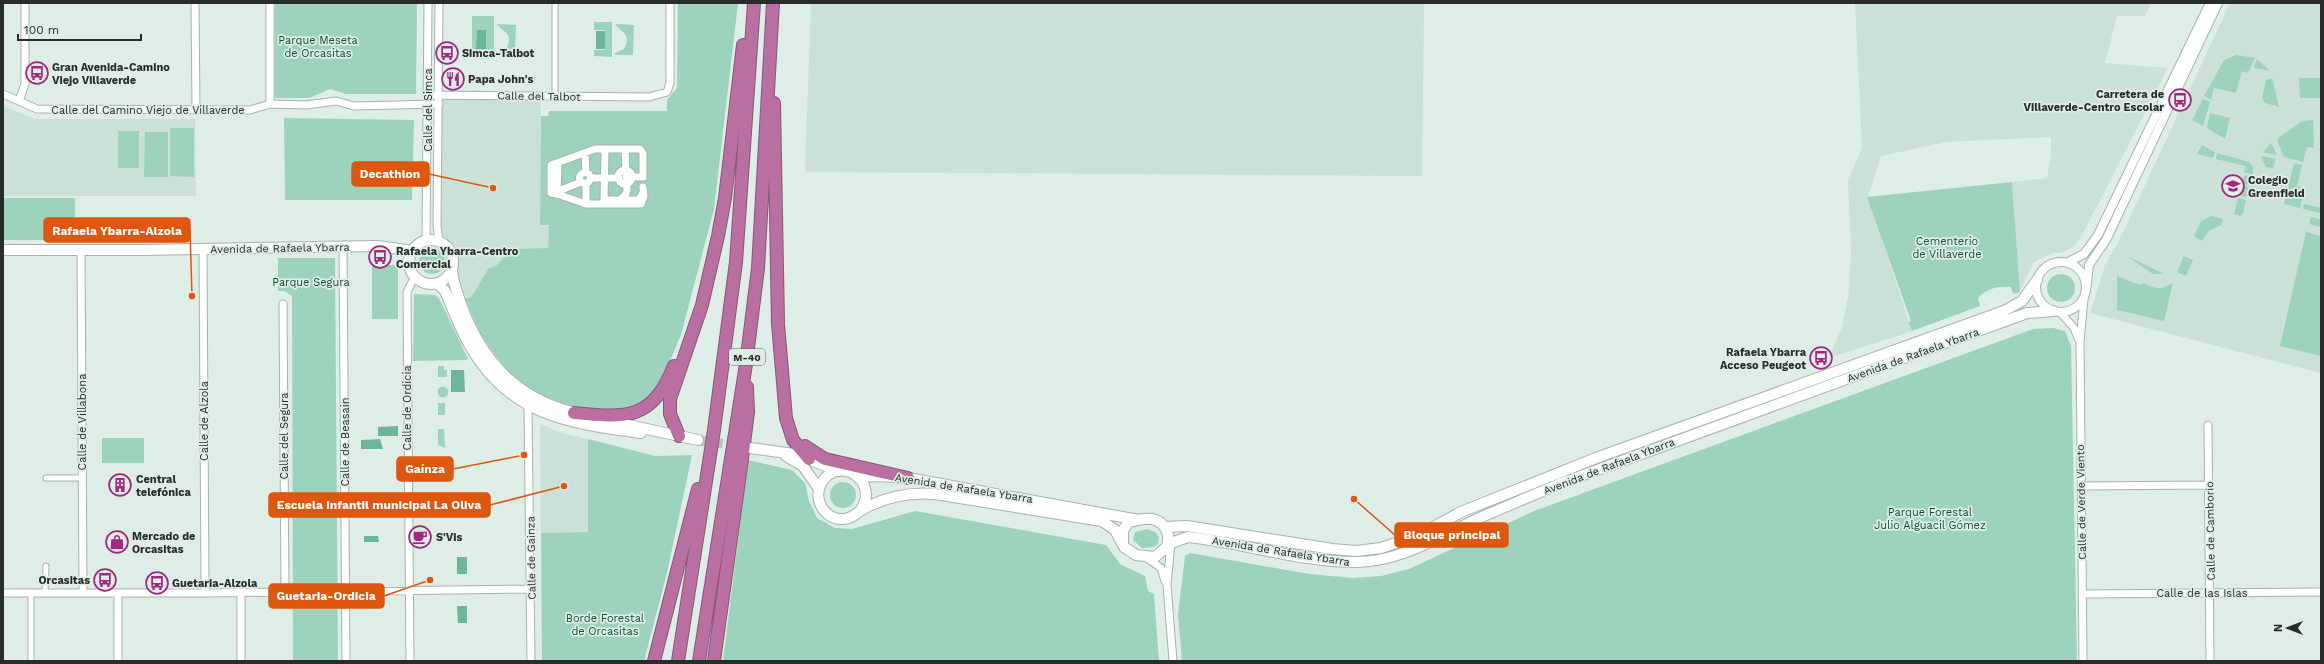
<svg xmlns="http://www.w3.org/2000/svg" width="2324" height="664" font-family="'Work Sans',sans-serif">
  <style>
    .built { fill: #cbe1d7 }
    .green { fill: #9dd3bc }
    .water { fill: #6cb799 }
    .lines { fill: none; stroke-linecap: round; stroke-linejoin: round }
    .secondary-tunnel { stroke: #bac7c1; stroke-width: 10; stroke-dasharray: 10 5; stroke-linecap: butt }
    .pedestrian-casing { stroke: #a6b4ad; stroke-width: 7 }
    .minor-casing { stroke: #a6b4ad; stroke-width: 9 }
    .tertiary-casing { stroke: #a6b4ad; stroke-width: 10 }
    .secondary-casing { stroke: #a6b4ad; stroke-width: 12 }
    .motorway-casing { stroke: #865978; stroke-width: 14 }
    .pedestrian { stroke: #fff; stroke-width: 5 }
    .minor { stroke: #fff; stroke-width: 7 }
    .tertiary { stroke: #fff; stroke-width: 8 }
    .secondary { stroke: #fff; stroke-width: 10 }
    .motorway { stroke: #b970a1; stroke-width: 12 }
    .labels { text-anchor: middle; stroke-width: 3.5; stroke-linejoin: round; paint-order: stroke }
    .shield { fill: #deede6; stroke: #5f6763; stroke-width: 1 }
    .shield-label { font-size: 10px; font-weight: bold; fill: #282d2b }
    .park-label { font-size: 11px; fill: #0f4d3a; stroke: #deede6 }
    .poi-label { font-size: 11px; font-weight: bold; fill: #282d2b; stroke: #deede6; text-anchor: start }
    .street-label { font-size: 11px; fill: #282d2b; stroke: #deede6 }
    .leader { fill: none; stroke: #de570e; stroke-width: 1.5 }
    .callout-dot { fill: #de570e; stroke: #deede6; stroke-width: 1.5 }
    .callout { fill: #de570e; stroke: #de570e; stroke-width: 1.5 }
    .callout-label { font-size: 12px; text-anchor: middle; font-weight: bold; fill: #fff }
  </style>
  <rect width="100%" height="100%" fill="#deede6"/>
  <path class="built" d="M811,3h613l-2,173 -617,-4z
    M1855,3h296l-6,13h-28l-12,47 63,5 -88,171 -8,9 -11,5h-8l-19,9 -14,28 -8,-108 35,-4 4,-24v-17l-105,5 -65,14 -13,41 44,134 -83,27 13,-31 7,-35 2,-42 -3,-70 14,-32z
    M2230,3h91v370l-231,-60 15,-48 14,-24z
    M439,95l102,1 -1,128 9,1 -1,23 -37,1 -15,18 -7,1 -18,29 -12,4 -7,-30v-17l-3,-6 -10,-7z
    M3,106l32,13h160l1,77h-193z
    M540,424l22,9 26,6v93l-47,1z"/>
  <path class="green" d="M275,3h142l-1,91h-70l-16,-5 -21,9h-34z
    M678,3h60l-24,206 -33,126 -21,49 -13,16 -21,11 -42,-2 -20,-4 -18,-7 -20,-12 -19,-16 -14,-18 -12,-17 -16,-36 6,-2 18,-29 7,-2 15,-17 37,-1 1,-23h-9l1,-109h7l1,-5h118v-11l10,-12z
    M472,16h22v43h-22z
    M594,22h18v35l-18,-1v-6h11v-20h-11z
    M497,24l19,1 -1,30h-18v-2l9,-4c9,-16 -3,-16 -9,-25z
    M615,24l19,1 -1,30h-18v-2l9,-4c8,-16 -3,-16 -9,-25z
    M2236,55l19,3 -7,15 -6,-2 -6,22 -22,-5 -3,12 -7,-4 20,-36z
    M2257,59l13,12 -16,-3z
    M2272,78l7,29 -14,-4 -3,-5 4,-18z
    M2299,78h22v20h-21z
    M2203,99l7,3 -7,24 -11,-6z
    M2210,113l20,5 -5,21 -18,-11z
    M284,118l130,2 -2,80h-127z
    M2313,120l1,28 -7,-1 -4,15 -19,-5 -7,-18 25,-18z
    M170,128h24v49l-24,-1z
    M118,131h21v37h-21z
    M145,132h23v45h-24z
    M2271,143l6,12 -14,-3z
    M2202,145l13,7 -2,6 -16,-4z
    M2217,153l32,9 4,5v8l-9,-3 2,-6 -30,-7z
    M2263,156l13,3 -3,9 -7,-1 -5,-10z
    M2294,163l8,2 -5,21 8,2 -5,20 -16,-4z
    M2242.5 180a4.5 4.5 0 1 1 9 0a4.5 4.5 0 1 1-9 0Z
    M2012,182l8,110 -7,2 -2,-7c-13,-1 -24,1 -33,11l2,8 -68,25 -4,-9 3,-1 -44,-124z
    M2238.5 191a5.5 5.5 0 1 1 11 0a5.5 5.5 0 1 1-11 0Z
    M3,198h72v42h-72z
    M2238,198l8,2 -3,13 -3,3 -6,-2z
    M2304,204l17,4v5l-18,-4z
    M2211,216l12,3 -2,6 -12,6 -7,10 -8,-5 7,-15z
    M2311,217l10,2v8l-12,-3z
    M2306,232l15,4v120l-41,-10z
    M419 261a13 13 0 1 1 26 0a13 13 0 1 1-26 0Z
    M2127,256l37,18h-11z
    M2184,256l9,4 -7,16 -9,-4z
    M278,258h57l3,403h-45l-1,-365 -7,-5h-7z
    M372,265h26v54h-26z
    M2047 288a14 14 0 1 1 28 0a14 14 0 1 1-28 0Z
    M2117,276l23,9 4,-2c12,7 19,7 29,-1l-9,39 -47,-11z
    M414,294l21,1 4,3 29,61 -2,1 -53,1z
    M2053,328l12,3 6,15 6,315h-895l-4,-47 7,-58 5,-3 119,21 44,4 28,-2 28,-7 125,-58 499,-182z
    M438,366h6v4h3v7h-9z
    M437.5 392a5.5 5.5 0 1 1 11 0a5.5 5.5 0 1 1-11 0Z
    M438,403h7v12h-7z
    M438,429h6l1,19 -7,-3z
    M102,438h42v25h-42z
    M588,439l67,17 37,-1 -25,118 -23,88h-102l-1,-128 47,-1z
    M748,460l44,10 13,13 4,18 8,17 18,10 17,1 63,-18 191,34 14,19 25,12 3,15 6,3 5,67h-436z
    M830 495a13 13 0 1 1 26 0a13 13 0 1 1-26 0Z
    M1147,529l8,3 4,5 -1,7 -4,3 -12,1 -9,-8 2,-8z"/>
  <path class="water" d="M477,30h9v19h-10z
    M596,31h9v18h-9z
    M451,370h13l1,22h-14z
    M398,426v10h-20v-9z
    M380,439l3,10h-22v-9z
    M364,536h14l1,6h-15z
    M457,557h10v17h-10z
    M457,606h10v17h-9z"/>
  <g class="lines">
    <path class="secondary-tunnel" d="M698,440l41,6"/>
    <g class="pedestrian-casing">
      <path id="pedestrian" d="M555,96v-93
        M46,478h37
        M45,593l1,-27
        M31,661v-68"/>
    </g>
    <g class="minor-casing">
      <path id="minor" d="M195,3l1,106
        M270,3v101
        M3,94l34,15 213,1 20,-6 36,1 30,-4 18,5 85,-2
        M428,95l221,2 18,-5 3,-9v-80
        M19,101l6,-17v-81
        M585,153l1,19
        M558,163l-1,31 29,10
        M618 177a7 7 0 1 1 14 0a7 7 0 1 1-14 0Z
        M579.5 178a5.5 5.5 0 1 1 11 0a5.5 5.5 0 1 1-11 0Z
        M591,178h28
        M581,182l-20,8 -4,4 -6,-1v-28l44,-16h45l3,4v24h-11
        M586,183v21h55l3,-8 -1,-9
        M604,200l1,-51
        M605,200h34l3,-6
        M619,201l7,-7 1,-4 -2,-41
        M426,241l2,-238
        M439,241l-2,-15 2,-223
        M343,247l3,414
        M203,249l2,344
        M81,251l2,342
        M283,304l2,288
        M2060,312l14,16 5,12
        M528,407l3,254
        M2208,425l2,236
        M2081,486l128,-1
        M1171,543l-4,42 6,76
        M1147,558l14,10 4,13
        M3,593h202l326,-4
        M118,593v68
        M241,593v68
        M2083,594l238,-2
        M410,661l-3,-369 5,-10 5,-3
        M2083,661l-3,-319 4,-43"/>
    </g>
    <g class="tertiary-casing">
      <path id="tertiary" d="M2036 287a25 25 0 1 1 50 0a25 25 0 1 1-50 0Z
        M2068,262l16,-8 14,-19 112,-232
        M2086,291l3,-26 17,-25 112,-237"/>
    </g>
    <g class="secondary-casing">
      <path id="secondary" d="M409 262a22 22 0 1 1 44 0a22 22 0 1 1-44 0Z
        M3,250h140l235,-4 34,5
        M452,271c2,16 8,31 14,46 23,53 58,85 114,97
        M438,284l7,7c8,18 15,38 25,55 40,70 99,77 171,87
        M600,419l98,21
        M750,448l44,6 45,17
        M786,456l17,10 16,23
        M859,477l21,-1 28,2 231,42
        M860,511c21,-29 -20,-57 -38,-29 -10,16 2,38 21,37 10,0 15,-8 24,-12 22,-11 43,-15 68,-13l167,27 13,9 9,17 12,8 19,2 16,-14 17,-6c56,6 111,25 168,25 46,0 87,-28 128,-46 25,-11 50,-21 75,-32l468,-171 26,-2
        M1165,527l22,-1 145,23 24,2 25,-3 38,-13 42,-23 135,-54 408,-147 18,-10 15,-21
        M1123,543v-13l6,-8c8,-2 16,-4 23,-3 15,3 20,19 13,31"/>
    </g>
    <g class="motorway-casing">
      <path id="motorway" d="M774,103l4,221 8,94 7,22 16,19
        M574,413c52,5 78,8 100,-47
        M679,436l-9,-22v-15l32,-94 16,-69 7,-38 18,-153
        M805,446l20,13 83,19
        M654,661l44,-172
        M678,661l36,-231 22,-168 18,-259
        M699,661l47,-297 12,-96 15,-265
        M714,661l28,-202 6,-47 -1,-25"/>
    </g>
    <use href="#pedestrian" class="pedestrian"/>
    <use href="#minor" class="minor"/>
    <use href="#tertiary" class="tertiary"/>
    <use href="#secondary" class="secondary"/>
    <use href="#motorway" class="motorway"/>
  </g>
  <defs>
    <g id="bus-ring" transform="scale(1.15)"><circle r="9.5" fill="#deede6" stroke="#a12981" stroke-width="1.5"/><path d="M-5-6H5V4H4V6H2V4H-2V6H-4V4H-5ZM-3.5-4V0h7V-4ZM-3.5 1.2v1.5H-2V1.2ZM2 1.2v1.5H3.5V1.2Z" fill="#a12981"/></g>
    <g id="restaurant-ring" transform="scale(1.15)"><circle r="9.5" fill="#deede6" stroke="#a12981" stroke-width="1.5"/><path d="M-5-6h1v4h1v-4h1v4h1v-4h1v5L-1.5 .5V6h-2V.5L-5-1ZM5-6V6H3V1.5H1.5Q1.5-4 5-6Z" fill="#a12981"/></g>
    <g id="school-ring" transform="scale(1.15)"><circle r="9.5" fill="#deede6" stroke="#a12981" stroke-width="1.5"/><path d="M0-5L7-2L0 1L-7-2ZM-4 1L0 2.5L4 1V4Q0 6-4 4Z" fill="#a12981"/></g>
    <g id="building-ring" transform="scale(1.15)"><circle r="9.5" fill="#deede6" stroke="#a12981" stroke-width="1.5"/><path d="M-4-6H4V6H1V3H-1V6H-4ZM-2.5-4.3h1.7v1.8h-1.7ZM.8-4.3h1.7v1.8H.8ZM-2.5-1h1.7V.8h-1.7ZM.8-1h1.7V.8H.8Z" fill="#a12981"/></g>
    <g id="cafe-ring" transform="scale(1.15)"><circle r="9.5" fill="#deede6" stroke="#a12981" stroke-width="1.5"/><path d="M-5.5-4.5H6V0H3Q3 3.5 0 3.5H-2.5Q-5.5 3.5-5.5 0ZM3-3.2v2h1.7v-2ZM-6 4.5H4V6H-6Z" fill="#a12981"/></g>
    <g id="shop-ring" transform="scale(1.15)"><circle r="9.5" fill="#deede6" stroke="#a12981" stroke-width="1.5"/><path d="M-5-2.5h2.3a2.7 3.5 0 0 1 5.4 0H5L5.5 6h-11ZM-1.5-2.5h3a1.5 2.3 0 0 0-3 0Z" fill="#a12981"/></g>
  </defs>
  <g fill-rule="evenodd">
    <use href="#bus-ring" x="447" y="53"/>
    <use href="#bus-ring" x="37" y="73"/>
    <use href="#restaurant-ring" x="453" y="79"/>
    <use href="#bus-ring" x="2180" y="100"/>
    <use href="#school-ring" x="2233" y="186"/>
    <use href="#bus-ring" x="380" y="257"/>
    <use href="#bus-ring" x="1821" y="358"/>
    <use href="#building-ring" x="120" y="485"/>
    <use href="#cafe-ring" x="420" y="537"/>
    <use href="#shop-ring" x="117" y="542"/>
    <use href="#bus-ring" x="105" y="580"/>
    <use href="#bus-ring" x="157" y="583"/>
  </g>
  <g class="labels">
    <rect class="shield" x="729" y="349" width="36" height="16" rx="3"/>
    <g class="shield-label">
      <text x="747" y="361">M-40</text>
    </g>
    <g class="park-label">
      <text x="318" y="44">Parque Meseta<tspan x="318" dy="13">de Orcasitas</tspan></text>
      <text x="1947" y="245">Cementerio<tspan x="1947" dy="13">de Villaverde</tspan></text>
      <text x="311" y="286">Parque Segura</text>
      <text x="1930" y="516">Parque Forestal<tspan x="1930" dy="13">Julio Alguacil Gómez</tspan></text>
      <text x="605" y="622">Borde Forestal<tspan x="605" dy="13">de Orcasitas</tspan></text>
    </g>
    <g class="poi-label">
      <text x="462" y="57">Simca-Talbot</text>
      <text x="52" y="71">Gran Avenida-Camino<tspan x="52" dy="13">Viejo Villaverde</tspan></text>
      <text x="468" y="83">Papa John's</text>
      <text x="2164" y="98" text-anchor="end">Carretera de<tspan x="2164" dy="13">Villaverde-Centro Escolar</tspan></text>
      <text x="2248" y="184">Colegio<tspan x="2248" dy="13">Greenfield</tspan></text>
      <text x="396" y="255">Rafaela Ybarra-Centro<tspan x="396" dy="13">Comercial</tspan></text>
      <text x="1806" y="356" text-anchor="end">Rafaela Ybarra<tspan x="1806" dy="13">Acceso Peugeot</tspan></text>
      <text x="136" y="483">Central<tspan x="136" dy="13">telefónica</tspan></text>
      <text x="132" y="540">Mercado de<tspan x="132" dy="13">Orcasitas</tspan></text>
      <text x="436" y="541">S'Vis</text>
      <text x="90" y="584" text-anchor="end">Orcasitas</text>
      <text x="172" y="587">Guetaria-Alzola</text>
    </g>
    <g class="street-label">
      <text transform="translate(539 96) rotate(1)" y="4">Calle del Talbot</text>
      <text x="148" y="114">Calle del Camino Viejo de Villaverde</text>
      <text transform="translate(428 110) rotate(-90)" y="4">Calle del Simca</text>
      <text transform="translate(280 248) rotate(-1)" y="4">Avenida de Rafaela Ybarra</text>
      <text transform="translate(1913 355) rotate(-20)" y="4">Avenida de Rafaela Ybarra</text>
      <text transform="translate(407 408) rotate(-90)" y="4">Calle de Ordicia</text>
      <text transform="translate(204 421) rotate(-90)" y="4">Calle de Alzola</text>
      <text transform="translate(82 422) rotate(-90)" y="4">Calle de Villabona</text>
      <text transform="translate(284 436) rotate(-90)" y="4">Calle del Segura</text>
      <text transform="translate(345 442) rotate(-90)" y="4">Calle de Beasain</text>
      <text transform="translate(1609 466) rotate(-21)" y="4">Avenida de Rafaela Ybarra</text>
      <text transform="translate(964 488) rotate(9)" y="4">Avenida de Rafaela Ybarra</text>
      <text transform="translate(2081 502) rotate(-91)" y="4">Calle de Verde Viento</text>
      <text transform="translate(2210 531) rotate(-91)" y="4">Calle de Camborio</text>
      <text transform="translate(1281 551) rotate(9)" y="4">Avenida de Rafaela Ybarra</text>
      <text transform="translate(531 558) rotate(-91)" y="4">Calle de Gainza</text>
      <text x="2202" y="597">Calle de las Islas</text>
    </g>
  </g>
  <path class="leader" d="M493 188L429 174M192 296L190 230M524 455L453 469M564 486L490 505M1354 499L1395 535M430 580L384 596"/>
  <g class="callout-dot">
    <circle cx="493" cy="188" r="4"/>
    <circle cx="192" cy="296" r="4"/>
    <circle cx="524" cy="455" r="4"/>
    <circle cx="564" cy="486" r="4"/>
    <circle cx="1354" cy="499" r="4"/>
    <circle cx="430" cy="580" r="4"/>
  </g>
  <g class="callout">
    <rect x="352" y="162" width="77" height="24" rx="4"/>
    <rect x="44" y="218" width="146" height="24" rx="4"/>
    <rect x="397" y="457" width="56" height="24" rx="4"/>
    <rect x="269" y="493" width="221" height="24" rx="4"/>
    <rect x="1395" y="523" width="113" height="24" rx="4"/>
    <rect x="269" y="584" width="115" height="24" rx="4"/>
  </g>
  <g class="callout-label">
    <text x="390" y="178">Decathlon</text>
    <text x="117" y="235">Rafaela Ybarra-Alzola</text>
    <text x="425" y="473">Gaínza</text>
    <text x="379" y="509">Escuela infantil municipal La Oliva</text>
    <text x="1452" y="539">Bloque principal</text>
    <text x="326" y="600">Guetaria-Ordicia</text>
  </g>
  <rect width="2324" height="664" fill="none" stroke="#282d2b" stroke-width="8"/>
  <g transform="translate(2288 628) rotate(270)" stroke="#deede6" stroke-width="3" paint-order="stroke">
  <path d="M0-3L7 15L0 10L-7 15Z" fill="#282d2b"/>
  <text y="-6" font-size="11" font-weight="bold" text-anchor="middle" fill="#282d2b">N</text>
  </g>
  <path d="M18 34v6h123v-6" fill="none" stroke="#282d2b" stroke-width="2"/>
  <text x="24" y="34" font-size="12" fill="#282d2b" stroke="#deede6" stroke-width="3" paint-order="stroke">100 m</text>
</svg>
